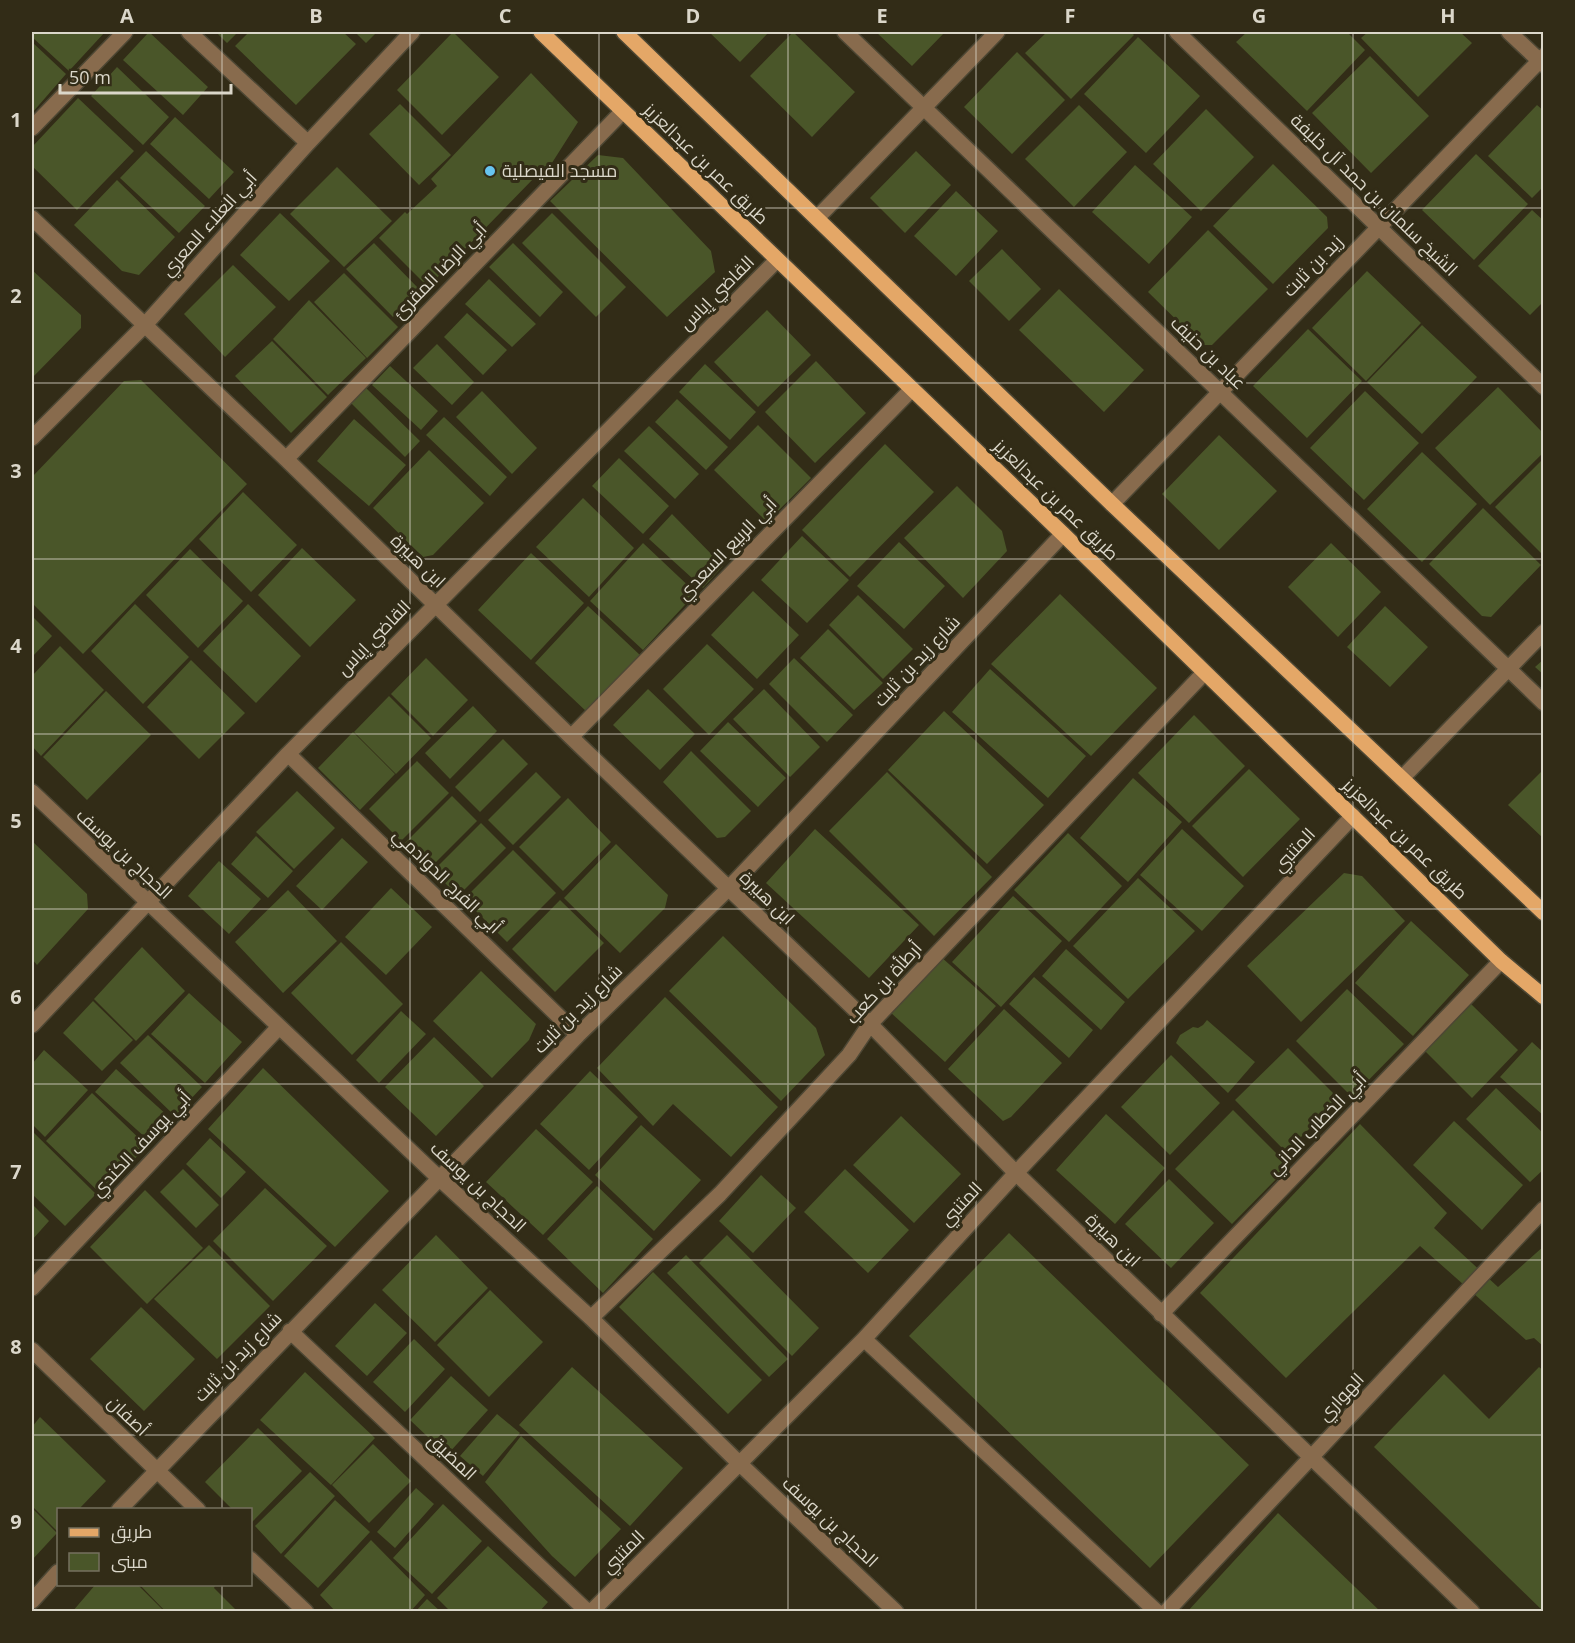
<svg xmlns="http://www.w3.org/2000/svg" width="1575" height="1643" font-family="'Open Sans',Cairo,sans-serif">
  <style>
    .building { fill: #4a5629 }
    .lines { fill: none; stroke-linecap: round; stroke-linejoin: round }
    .minor-casing { stroke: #4d4734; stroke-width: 18 }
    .major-casing { stroke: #4d4734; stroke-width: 18 }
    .minor { stroke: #886b4d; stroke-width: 15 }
    .major { stroke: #e4a767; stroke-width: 15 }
    .grid { fill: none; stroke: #dbd7ca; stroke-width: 1.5; stroke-opacity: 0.55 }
    .poi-dot { fill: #67c4ef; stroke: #322c17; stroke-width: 2 }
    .labels { text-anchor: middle; stroke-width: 6; stroke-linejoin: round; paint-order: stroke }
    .street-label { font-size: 18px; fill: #dbd7ca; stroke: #322c17 }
    .poi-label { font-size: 18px; fill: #dbd7ca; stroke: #322c17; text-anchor: start }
    .neatline { fill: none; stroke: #dbd7ca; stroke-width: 2 }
    .grid-label { font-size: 20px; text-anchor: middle; font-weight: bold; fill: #dbd7ca }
  </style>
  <rect width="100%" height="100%" fill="#322c17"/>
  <path class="building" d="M32,32h73l-36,39 -37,-34z
    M149,32l59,55 -25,28 -60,-55z
    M216,32h22l-11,11z
    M249,32h94l13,12 -60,61 -61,-59z
    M355,32h22l-11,11z
    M453,32l46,45 -57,58 -45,-45z
    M709,32h60l-29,30z
    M793,32l62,60 -43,45 -62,-61z
    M876,32h69l-33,34z
    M1047,32h84l3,3 -63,64 -46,-46z
    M1247,32h100l18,18 -58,61 -71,-69z
    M1368,32h92l12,11 -54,54 -57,-59z
    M1138,37l62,59 -54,57 -62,-59z
    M32,42l34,32 -34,39z
    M1017,52l48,48 -53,54 -48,-47z
    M1370,56l59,60 -58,57 -59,-60z
    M117,67l52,50 -26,28 -52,-49z
    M531,73l47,49 -28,44 -15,11 -107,110 -49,-49 26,-26 2,2 30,-28 -6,-7z
    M78,98l56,53 -57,59 -45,-44v-19z
    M400,104l51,51 -32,30 -50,-51z
    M1079,105l48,47 -53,55 -49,-48z
    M1537,105l7,6v75l-12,12 -44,-42z
    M1206,109l48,48 -53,54 -48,-47z
    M175,117l59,55 -25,27 -59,-55z
    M146,151l59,55 -26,27 -59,-55z
    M916,151l35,34 -46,48 -35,-35z
    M1476,154l52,50 -54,56 -52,-50z
    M598,155l25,3 88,93 4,21 -48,45 -117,-116z
    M1273,164l54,53 1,11 -55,56 -60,-58z
    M1135,165l57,52 -43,47 -57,-52z
    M337,167l55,54 -48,46 -54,-53z
    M117,180l58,57 -36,38 -17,-4 -48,-46z
    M956,191l42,40 -42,45 -42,-40z
    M1532,210l12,11v80l-14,14 -52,-49z
    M280,213l50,48 -41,40 -49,-46z
    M552,213l74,74 -30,30 -74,-74z
    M1208,230l60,59 -56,56h-10l-54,-53z
    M374,243l46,47 -27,27 -47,-48z
    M513,243l50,49 -23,25 -51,-50z
    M1002,249l39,40 -32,32 -40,-40z
    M233,265l43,42 -51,50 -41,-43z
    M32,270l49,45v13l-48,49z
    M1367,271l54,52 -55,58 -54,-53z
    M344,273l54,54 -31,31 -53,-56z
    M489,279l47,45 -24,23 -47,-43z
    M1059,289l85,81 -40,42 -85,-82z
    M309,300l57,58 -38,37 -55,-56z
    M767,310l44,45 -53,52 -44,-45z
    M467,313l40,37 -24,25 -39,-38z
    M1422,325l55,52 -55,57 -55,-52z
    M1308,329l54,52 -55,57 -54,-52z
    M272,341l55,56 -36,36 -56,-57z
    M437,344l37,38 -22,23 -39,-37z
    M816,361l50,52 -51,50 -50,-51z
    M705,364l51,48 -26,28 -51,-48z
    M390,366l48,45 -17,19 -49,-45z
    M141,380l106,104 -164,170 -51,-51v-126l92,-96z
    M1498,387l46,47v18l-54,53 -55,-57z
    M366,388l54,53 -15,16 -54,-54z
    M482,391l55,57 -25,26 -56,-57z
    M1365,391l54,52 -55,57 -54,-52z
    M677,399l51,48 -22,23 -51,-48z
    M444,417l63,60 -17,19 -64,-61z
    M354,419l52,46 -37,41 -52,-45z
    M758,425l53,53 -44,44 -53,-52z
    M649,426l50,48 -24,25 -51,-48z
    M1219,435l58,56 -58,59 -57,-56z
    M885,444l49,48 -84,85 -48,-47z
    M429,450l55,53 -51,52 -10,2 -50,-49z
    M1422,452l55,52 -55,58 -55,-53z
    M619,458l50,48 -26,28 -51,-48z
    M1544,458v98l-49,-49z
    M957,486l45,45 5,20 -44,47 -59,-60z
    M243,492l54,53 -46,47 -52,-53z
    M583,498l51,50 -45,49 -53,-50z
    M1483,508l58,57 -50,52 -9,-1 -53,-52z
    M672,514l51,52 -20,22 -54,-49z
    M802,536l47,44 -42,43 -46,-43z
    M899,542l46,44 -41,43 -47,-43z
    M643,543l53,50 -53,57 -53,-49z
    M1331,543l50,49 -43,45 -50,-50z
    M302,548l54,52 -46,47 -52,-52z
    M190,549l53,52 -45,47 -52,-53z
    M531,553l53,50 -53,57 -53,-50z
    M753,591l46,44 -42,44 -46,-44z
    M1060,594l97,94 -66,68 -100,-92z
    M858,595l55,54 -30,30 -54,-54z
    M135,604l54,53 -46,47 -52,-53z
    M248,604l53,52 -45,47 -53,-52z
    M588,606l53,50 -53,57 -53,-50z
    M1385,606l43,41 -38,40 -43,-40z
    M32,616l20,20 -20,21z
    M828,629l55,54 -29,27 -54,-52z
    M707,644l47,45 -45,46 -46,-46z
    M60,646l44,44 -63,66 -9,-10v-70z
    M426,658l42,42 -35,36 -42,-42z
    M794,658l59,57 -26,27 -58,-58z
    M1544,659v16l-9,-8z
    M191,660l54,53 -46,46 -52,-52z
    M990,669l96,87 -38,42 -96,-86z
    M648,689l47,45 -35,36 -47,-45z
    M764,689l56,58 -30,30 -57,-58z
    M106,691l45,44 -64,65 -44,-43z
    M389,696l42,42 -35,36 -42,-42z
    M473,706l24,25 -47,48 -25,-26z
    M944,711l100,94 -57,59 -99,-94z
    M1194,715l51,51 -56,57 -51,-50z
    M728,722l58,56 -28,29 -58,-56z
    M353,732l42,42 -35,36 -42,-42z
    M503,739l25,25 -48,48 -25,-25z
    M691,751l60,60 -26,26 -8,1 -54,-56z
    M417,761l32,32 -48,48 -32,-32z
    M1249,769l51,50 -57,58 -51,-51z
    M1544,769v70l-36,-34z
    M536,772l25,25 -48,48 -25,-25z
    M887,772l105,105 -58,59 -105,-105z
    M1133,778l49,44 -54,60 -48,-44z
    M297,791l38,37 -41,41 -38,-37z
    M452,796l25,25 -48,48 -25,-25z
    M568,798l43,44 -48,49 -44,-44z
    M481,823l25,25 -48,48 -25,-25z
    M815,829l104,96 -50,53 -103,-95z
    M1182,829l62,57 -42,45 -62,-56z
    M1068,833l54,53 -53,56 -55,-52z
    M256,836l37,35 -25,27 -37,-34z
    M342,838l26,24 -46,48 -26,-24z
    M32,841l55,53 1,15 -51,56 -5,-6z
    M616,844l52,51 -3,13 -45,45 -56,-55z
    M513,850l43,43 -49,49 -43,-43z
    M219,861l42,38 -32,35 -41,-38z
    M1344,873l18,3 43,45 -104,101 -54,-56z
    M1138,878l57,53 -67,68 -55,-53z
    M391,888l41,39 -46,48 -41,-38z
    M288,890l49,51 -54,52 -48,-51z
    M1013,896l49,45 -61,66 -49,-45z
    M560,900l44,43 -49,49 -43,-43z
    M1411,921l58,54 -56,61 -58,-53z
    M723,936l93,92 9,27 -44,46 -112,-110z
    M341,942l62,62 -51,51 -61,-62z
    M142,947l43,44 -49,50 -42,-42z
    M1066,949l59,53 -24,28 -59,-54z
    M940,956l56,50 -51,56 -55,-50z
    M481,971l55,53 -7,16 -37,38 -59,-57z
    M1034,977l59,53 -24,28 -60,-54z
    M1347,989l57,55 -52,53 -56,-56z
    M189,993l53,49 -37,41 -54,-49z
    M665,997l113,110 -47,50 -58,-53 -20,22 -56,-58z
    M93,1001l40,39 -31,31 -39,-38z
    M1471,1004l47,46 -46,48 -47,-47z
    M1004,1009l58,54 -51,54 -8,4 -55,-52z
    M401,1011l25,23 -47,49 -23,-23z
    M1207,1020l48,42 -27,31 -52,-50 4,-8 13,-8 5,1 5,-3z
    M148,1035l54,52 -27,29 -55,-53z
    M434,1037l50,49 -48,50 -51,-49z
    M1532,1042l12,11v63l-44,-39z
    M1288,1048l51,51 -53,53 -51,-52z
    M44,1050l44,40 -43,47 -13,-13v-60z
    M1171,1055l49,48 -50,52 -49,-48z
    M263,1068l126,123 -54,56 -127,-118z
    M116,1069l52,47 -21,23 -52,-47z
    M590,1071l48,46 -49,53 -49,-46z
    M1496,1088l48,46v35l-14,13 -64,-63z
    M92,1093l55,53 -46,48 -55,-53z
    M1233,1110l56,56 -57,58 -57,-55z
    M1106,1114l59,54 -50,56 -59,-54z
    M901,1116l60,58 -47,49 -61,-58z
    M1454,1121l69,64 -41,45 -69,-65z
    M1360,1124l87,89 -13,15 64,59 46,-41v101l-10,-9 -8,2 -106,-94 -134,132 -86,-85z
    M641,1125l60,55 -47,51 -59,-56z
    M536,1129l57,53 -50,53 -57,-53z
    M32,1131l64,63 -31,32 -33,-32z
    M210,1138l36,34 -25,26 -35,-34z
    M183,1169l36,36 -23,23 -36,-36z
    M845,1169l64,61 -41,43 -64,-61z
    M761,1175l35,33 -43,45 -34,-32z
    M1169,1179l45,44 -43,45 -46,-44z
    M597,1186l56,53 -50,54 -56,-54z
    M265,1188l62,58 -54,55 -60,-60z
    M145,1190l58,58 -56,56 -57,-57z
    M32,1204l17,17 -17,19z
    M1009,1233l240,232 -99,103 -241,-232z
    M436,1235l52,53 -53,54 -53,-52z
    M727,1235l92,93 -27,28 -93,-93z
    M209,1245l61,61 -53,53 -63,-60z
    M686,1255l102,104 -19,18 -102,-104z
    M653,1272l109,108 -34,34 -109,-107z
    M490,1290l53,52 -54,55 -52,-52z
    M375,1303l32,30 -40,43 -32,-30z
    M141,1307l54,52 -51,52 -54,-52z
    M414,1339l31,30 -40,43 -32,-30z
    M572,1367l111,101 -53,58 -111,-101z
    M1539,1367l5,4v241l-170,-165 70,-73 45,45z
    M305,1372l70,66 -44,47 -71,-65z
    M451,1376l37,34 -41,45 -37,-35z
    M497,1414l23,19 -37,43 -23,-20z
    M40,1417l66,64 -28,29h-20l-1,21 -25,-25v-79z
    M258,1428l44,43 -52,53v-14h-17l-28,-28z
    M521,1436l100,93 -46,48 -23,-21 -67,-74z
    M373,1444l38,37 -42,42 -37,-38z
    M310,1472l25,24 -54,58 -26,-28z
    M416,1488l18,16 -39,44 -18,-16z
    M335,1500l35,32 -52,56 -34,-32z
    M443,1504l39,37 -50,53 -39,-36z
    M32,1508l25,25 -25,27z
    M1278,1513l103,99h-194z
    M371,1540l54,55 -15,17h-74l-16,-17z
    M488,1546l60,56 -9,10h-88l-14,-14z
    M96,1584h41l28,28h-93z
    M139,1584h77l-2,4 24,24h-72z
    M427,1599l14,13h-26z"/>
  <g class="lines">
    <g class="minor-casing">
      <path id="minor" d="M189,32l119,111
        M845,32l699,671
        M1177,32l367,355
        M1509,32l35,33
        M32,128l93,-96
        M32,218l254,241 285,278 299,287 146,149 456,439
        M817,218l180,-186
        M32,438l112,-112 164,-183 104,-111
        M286,459l337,-348
        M1112,504l432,-448
        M571,737l341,-348
        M288,754l290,281
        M1402,778l142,-146
        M32,792l408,387 151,139 148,145 157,149
        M32,1025l256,-271 489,-494
        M32,1288l247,-261
        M1161,1314l340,-353
        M591,1318l129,-124 129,-139 21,-31 334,-351
        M290,1331l298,281
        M864,1339l293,273
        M32,1350l166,160
        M119,1510l459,-475 151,-147 334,-354
        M250,1559l56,53
        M32,1601l26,-29
        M591,1612l273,-273 152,-166 337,-357
        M1166,1612l378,-403"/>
    </g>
    <g class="major-casing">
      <path id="major" d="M541,32l522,502 438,427 43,36
        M624,32l488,472 432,409"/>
    </g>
    <use href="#minor" class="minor"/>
    <use href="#major" class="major"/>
  </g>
  <path class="grid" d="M222,32v1478M410,32v1580M599,32v1580M788,32v1580M976,32v1580M1165,32v1580M1353,32v1580M32,208h1512M32,383h1512M32,559h1512M32,734h1512M32,909h1512M32,1084h1512M32,1260h1512M32,1435h1512M222,1584v28"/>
  <circle class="poi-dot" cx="490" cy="171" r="6"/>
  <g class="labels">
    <g class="street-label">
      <text transform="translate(706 164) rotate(44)" y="6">طريق عمر بن عبدالعزيز</text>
      <text transform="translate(1374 195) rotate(44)" y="6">الشيخ سلمان بن حمد آل خليفة</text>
      <text transform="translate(209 224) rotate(-48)" y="6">أبي العلاء المعري</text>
      <text transform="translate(1313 266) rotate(-46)" y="6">زيد بن ثابت</text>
      <text transform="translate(440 271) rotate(-46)" y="6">أبي الرضا المقرئ</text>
      <text transform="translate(717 293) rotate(-45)" y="6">القاضي إياس</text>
      <text transform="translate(1208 353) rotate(44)" y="6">عباد بن حنيف</text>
      <text transform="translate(1056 500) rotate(44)" y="6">طريق عمر بن عبدالعزيز</text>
      <text transform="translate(727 549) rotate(-46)" y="6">أبي الربيع السعدي</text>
      <text transform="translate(418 561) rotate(44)" y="6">ابن هبيرة</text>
      <text transform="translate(374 638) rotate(-46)" y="6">القاضي إياس</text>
      <text transform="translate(917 661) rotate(-47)" y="6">شارع زيد بن ثابت</text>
      <text transform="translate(1405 839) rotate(44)" y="6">طريق عمر بن عبدالعزيز</text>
      <text transform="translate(1294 850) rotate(-47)" y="6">المتنبي</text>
      <text transform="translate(124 854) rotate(43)" y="6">الحجاج بن يوسف</text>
      <text transform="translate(447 881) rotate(44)" y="6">أبي الفرج الدوادمي</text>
      <text transform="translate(767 898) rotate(44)" y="6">ابن هبيرة</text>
      <text transform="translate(884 983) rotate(-48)" y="6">أرطأة بن كعب</text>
      <text transform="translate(578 1009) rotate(-45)" y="6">شارع زيد بن ثابت</text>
      <text transform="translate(1317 1124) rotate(-46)" y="6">أبي الخطاب الداني</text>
      <text transform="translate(141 1144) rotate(-47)" y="6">أبي يوسف الكندي</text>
      <text transform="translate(478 1187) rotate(43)" y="6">الحجاج بن يوسف</text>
      <text transform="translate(961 1204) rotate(-47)" y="6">المتنبي</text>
      <text transform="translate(1113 1240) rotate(44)" y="6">ابن هبيرة</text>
      <text transform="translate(238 1357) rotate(-46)" y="6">شارع زيد بن ثابت</text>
      <text transform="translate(1341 1397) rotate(-47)" y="6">الهواري</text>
      <text transform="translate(128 1416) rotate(44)" y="6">أصفان</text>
      <text transform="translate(452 1457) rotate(43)" y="6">المضيق</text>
      <text transform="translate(830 1522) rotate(43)" y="6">الحجاج بن يوسف</text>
      <text transform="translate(623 1552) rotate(-45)" y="6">المتنبي</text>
    </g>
    <g class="poi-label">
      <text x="502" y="177">مسجد الفيصلية</text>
    </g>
  </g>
  <rect width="1575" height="1643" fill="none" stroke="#322c17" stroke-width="66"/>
  <rect x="57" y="1508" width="195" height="78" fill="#322c17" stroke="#76705f" stroke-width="1.5"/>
  <rect x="69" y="1528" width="30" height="9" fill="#e4a767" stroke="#76705f" stroke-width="1.5"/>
  <text x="111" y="1538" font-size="18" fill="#dbd7ca">طريق</text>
  <rect x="69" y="1553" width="30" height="18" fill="#4a5629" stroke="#76705f" stroke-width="1.5"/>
  <text x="111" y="1568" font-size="18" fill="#dbd7ca">مبنى</text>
  <path d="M60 84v9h171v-9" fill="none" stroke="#dbd7ca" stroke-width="3"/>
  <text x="69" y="84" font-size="18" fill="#dbd7ca" stroke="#322c17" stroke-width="4.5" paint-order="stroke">50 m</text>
  <rect x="33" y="33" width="1509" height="1577" class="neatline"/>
  <g class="grid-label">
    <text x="127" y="23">A</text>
    <text x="316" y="23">B</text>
    <text x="505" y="23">C</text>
    <text x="693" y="23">D</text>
    <text x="882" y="23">E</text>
    <text x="1070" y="23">F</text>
    <text x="1259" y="23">G</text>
    <text x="1448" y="23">H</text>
    <text x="16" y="127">1</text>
    <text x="16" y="303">2</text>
    <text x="16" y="478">3</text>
    <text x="16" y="653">4</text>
    <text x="16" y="828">5</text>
    <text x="16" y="1004">6</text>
    <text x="16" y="1179">7</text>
    <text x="16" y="1354">8</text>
    <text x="16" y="1529">9</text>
  </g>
</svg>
